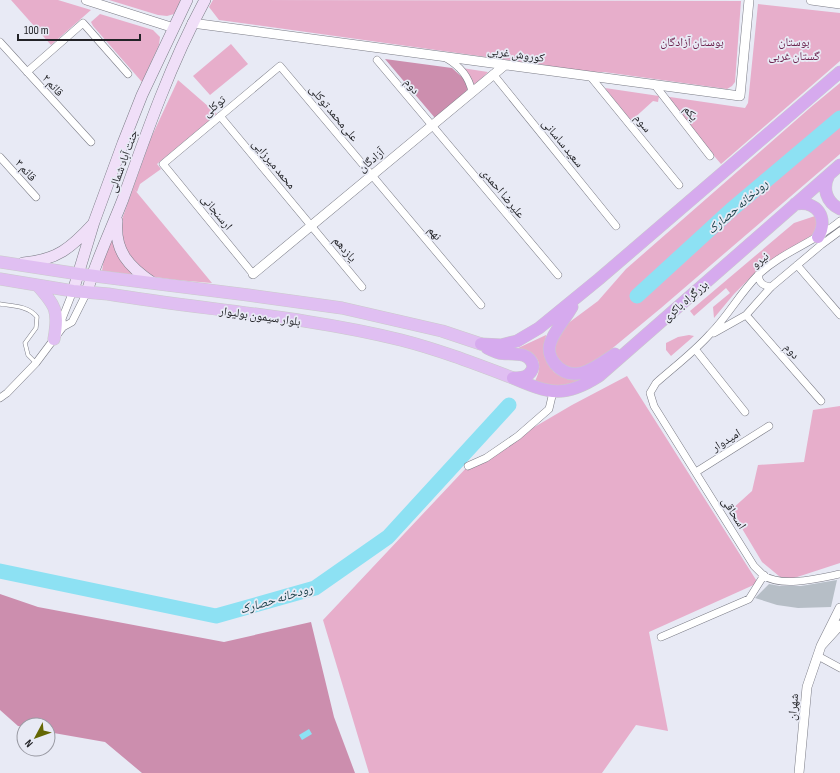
<svg xmlns="http://www.w3.org/2000/svg" width="840" height="773" font-family="'Sofia Sans Condensed','Noto Naskh Arabic',sans-serif">
  <style>
    .green { fill: #e7aecb }
    .forest { fill: #cc8eae }
    .water { fill: #8de1f3 }
    .lines { fill: none; stroke-linecap: round; stroke-linejoin: round }
    .river { stroke: #8de1f3; stroke-width: 15 }
    .building { fill: #b6bec6 }
    .service-casing { stroke: #7b7c86; stroke-width: 4.5 }
    .minor-casing { stroke: #7b7c86; stroke-width: 8 }
    .tertiary-casing { stroke: #7b7c86; stroke-width: 10 }
    .secondary-casing { stroke: #7b7c86; stroke-width: 12 }
    .primary-casing { stroke: #cacacb; stroke-width: 13 }
    .trunk-casing { stroke: #cacacb; stroke-width: 13 }
    .service { stroke: #fff; stroke-width: 3.5 }
    .minor { stroke: #fff; stroke-width: 7 }
    .tertiary { stroke: #fff; stroke-width: 9 }
    .secondary { stroke: #f0dff8; stroke-width: 11 }
    .primary { stroke: #e0bff2; stroke-width: 12 }
    .trunk { stroke: #d6aaee; stroke-width: 12 }
    .labels { text-anchor: middle; stroke-width: 3.5; stroke-linejoin: round; paint-order: stroke }
    .park-label { font-size: 12px; fill: #6d244f; stroke: #e8eaf5 }
    .street-label { font-size: 12px; fill: #222327; stroke: #e8eaf5 }
    .water-label { font-size: 13px; font-style: italic; fill: #1c434b; stroke: #e8eaf5 }
  </style>
  <rect width="100%" height="100%" fill="#e8eaf5"/>
  <path class="green" d="M11,0h47l33,10 -40,35z
    M109,0h72l-7,14 -7,2 -9,-1z
    M213,0l528,1 -6,81 -3,4 -5,3 -123,-17 -52,-1 -7,-6 -326,-45 -10,-13z
    M758,4l82,9v48l-119,103 -58,-68 82,12 3,-5z
    M100,14l53,16 7,7 -1,8 -17,37 -49,-56 -2,-4z
    M231,44l17,20 -38,31 -17,-19z
    M462,68l26,4 -15,15z
    M178,80l39,34 -60,50 4,5 -21,15 -3,8 -3,-3 78,94 -36,-3 -21,-3 -14,-6 -18,-25 -2,-24 30,-84z
    M840,83v71l-179,154 -64,53 -13,10h-15l-17,-18 11,-26 35,-26 28,-32 185,-162z
    M605,88l54,8 -1,6 -5,-1 -22,20z
    M815,216l2,7 -3,11 -50,30 -30,30 -20,24 -1,-11 17,-14 -4,-5 -32,28 -4,-5 104,-88z
    M113,231l26,45 -37,-5 2,-13z
    M546,335l-2,20 10,17 14,7 19,-1 -18,8 -20,1 -14,-6c5,-9 7,-21 -3,-27 -4,-3 -11,-4 -16,-5z
    M689,335l5,1 -23,20 -5,-6v-7l12,-6z
    M627,376l131,207 -109,49 19,99 -32,-6 -34,48h-233l-46,-153 145,-154 104,-61z
    M840,406v157l-55,18 -23,-19 -31,-52 21,-19 6,-26 46,-3 9,-52z"/>
  <path class="forest" d="M385,59l67,9 11,10 6,9 -4,6 -30,25z
    M0,594l38,13 186,35 87,-20 23,95 21,56h-213l-37,-31 -57,-10v-7h-24v2l-6,-1 -18,-16z"/>
  <path class="water" d="M309,729l3,5 -10,6 -3,-5z"/>
  <g class="lines">
    <path class="river" d="M637,296l94,-86 109,-92
      M0,571l216,45 99,-28 73,-51 121,-132"/>
  </g>
  <path class="building" d="M837,580l-6,27 -33,1 -21,-3 -22,-7 14,-14 11,2h21z"/>
  <g class="lines">
    <g class="service-casing">
      <path id="service" d="M0,304c13,2 29,2 37,13l-1,11 -11,15 3,12 8,8"/>
    </g>
    <g class="minor-casing">
      <path id="minor" d="M0,42l91,100
        M446,58c14,8 23,18 26,34
        M377,60l181,215
        M27,72l56,-49 45,51
        M493,74l123,152
        M590,76l89,109
        M654,84l56,72
        M220,116l142,171
        M0,157l36,40
        M840,221c-25,21 -58,31 -82,54 -18,18 -30,41 -48,59 -16,18 -36,33 -54,49l-6,10 4,13 100,160c3,3 6,6 9,9 18,13 57,3 77,-1
        M797,265l43,50
        M253,274l-90,-110 117,-98 201,239
        M758,275c1,8 5,11 13,12
        M746,315l75,86
        M63,327l-1,-8 11,-28
        M714,333l32,-18 25,-28 50,-42 19,-14
        M695,349l50,63
        M0,398l7,-5 29,-30 27,-36 9,-5 15,-30
        M468,466l18,-8 32,-22 31,-27 4,-17
        M696,472l73,-46
        M661,637l88,-38 15,-24
        M818,656l22,12"/>
    </g>
    <g class="tertiary-casing">
      <path id="tertiary" d="M86,0l88,28
        M811,0l29,4
        M192,23l548,73 9,-96
        M253,274l252,-209
        M840,608l-19,38 19,-21
        M799,773l8,-86 14,-41"/>
    </g>
    <g class="secondary-casing">
      <path id="secondary" d="M117,221c-3,30 12,46 36,62
        M23,263c34,-3 48,-15 70,-39
        M73,291l21,-69 29,-79 19,-48 45,-95
        M87,292c9,-32 24,-62 36,-93 24,-68 48,-136 82,-199"/>
    </g>
    <g class="primary-casing">
      <path id="primary" d="M0,262l79,12 169,21 94,13 100,23 39,13
        M0,279l73,12 35,3c97,16 197,22 293,46 39,10 75,24 112,38
        M37,285c19,21 22,26 17,54"/>
    </g>
    <g class="trunk-casing">
      <path id="trunk" d="M829,175c-7,13 -3,27 11,34
        M795,204c22,-4 34,14 23,33
        M572,307c-6,11 -19,25 -22,37 -2,7 1,15 5,20 19,22 42,2 60,-10
        M481,344l20,1 16,-4 22,-13 60,-49 241,-207
        M487,348c4,2 8,4 12,5 11,2 31,-3 34,13 0,3 -2,6 -4,8 -4,4 -11,4 -16,4
        M513,378c37,16 52,20 86,-2l241,-211"/>
    </g>
    <use href="#service" class="service"/>
    <use href="#minor" class="minor"/>
    <use href="#tertiary" class="tertiary"/>
    <use href="#secondary" class="secondary"/>
    <use href="#primary" class="primary"/>
    <use href="#trunk" class="trunk"/>
  </g>
  <g class="labels">
    <g class="park-label">
      <text x="692" y="46">بوستان آزادگان</text>
      <text x="794" y="46">بوستان<tspan x="794" dy="14">گستان غربی</tspan></text>
    </g>
    <g class="street-label">
      <text transform="translate(516 54) rotate(8)" y="4">کوروش غربی</text>
      <text transform="translate(53 85) rotate(48)" y="4">قائم ۲</text>
      <text transform="translate(412 86) rotate(50)" y="4">دوم</text>
      <text transform="translate(214 106) rotate(-40)" y="4">توکلی</text>
      <text transform="translate(334 113) rotate(50)" y="4">علی‌محمد توکلی</text>
      <text transform="translate(691 113) rotate(52)" y="4">یکم</text>
      <text transform="translate(643 123) rotate(51)" y="4">سوم</text>
      <text transform="translate(563 143) rotate(51)" y="4">سعید ساسانی</text>
      <text transform="translate(371 160) rotate(-40)" y="4">آزادگان</text>
      <text transform="translate(123 161) rotate(-70)" y="4">جنت آباد شمالی</text>
      <text transform="translate(274 164) rotate(50)" y="4">محمد میرزایی</text>
      <text transform="translate(26 170) rotate(48)" y="4">قائم ۳</text>
      <text transform="translate(503 193) rotate(50)" y="4">علیرضا احمدی</text>
      <text transform="translate(217 212) rotate(51)" y="4">ارسنجانی</text>
      <text transform="translate(435 233) rotate(50)" y="4">نهم</text>
      <text transform="translate(345 249) rotate(50)" y="4">یازدهم</text>
      <text transform="translate(760 260) rotate(-38)" y="4">نیرو</text>
      <text transform="translate(685 301) rotate(-41)" y="4">بزرگراه باکری</text>
      <text transform="translate(260 316) rotate(8)" y="4">بلوار سیمون بولیوار</text>
      <text transform="translate(792 351) rotate(49)" y="4">دوم</text>
      <text transform="translate(726 440) rotate(-32)" y="4">امیدوار</text>
      <text transform="translate(734 513) rotate(58)" y="4">اسحاقی</text>
      <text transform="translate(793 707) rotate(-85)" y="4">شهران</text>
    </g>
    <g class="water-label">
      <text transform="translate(737 206) rotate(-41)" y="5">رودخانه حصارک</text>
      <text transform="translate(276 598) rotate(-17)" y="5">رودخانه حصارک</text>
    </g>
  </g>
  <g transform="translate(36 737) rotate(229)"><circle r="19" fill="#e8eaf5" stroke="#999aa3"/>
  <path d="M0-3L7 15L0 10L-7 15Z" fill="#646704"/>
  <text y="-6" font-size="11" font-weight="bold" text-anchor="middle" fill="#222327">N</text>
  </g>
  <path d="M18 34v6h122v-6" fill="none" stroke="#222327" stroke-width="2"/>
  <text x="24" y="34" font-size="12" fill="#222327" stroke="#e8eaf5" stroke-width="3" paint-order="stroke">100 m</text>
</svg>
